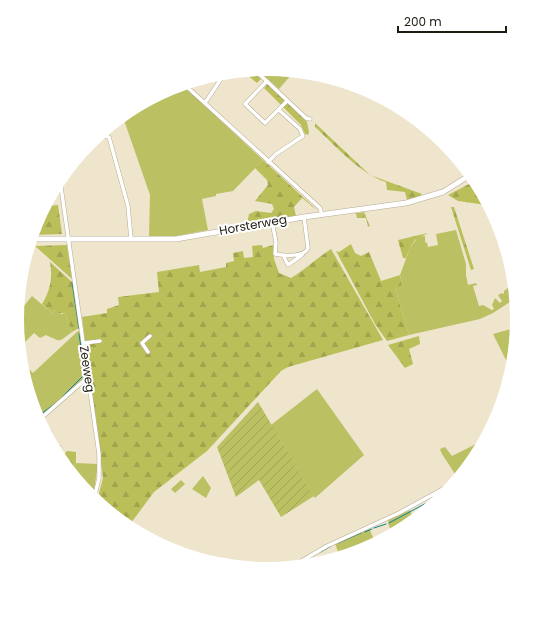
<svg xmlns="http://www.w3.org/2000/svg" width="534" height="639" font-family="Poppins,sans-serif">
  <style>
    .grass { fill: #bbc063 }
    .forest { fill: url(#forest-firs) }
    .garden { fill: url(#garden-furrows) }
    .lines { fill: none; stroke-linecap: round; stroke-linejoin: round }
    .stream { stroke: #0b8797; stroke-width: 1 }
    .minor-casing { stroke: #b5ab94; stroke-width: 4.5 }
    .secondary-casing { stroke: #b5ab94; stroke-width: 6 }
    .minor { stroke: #fff; stroke-width: 3.5 }
    .secondary { stroke: #fff; stroke-width: 5 }
    .labels { text-anchor: middle; stroke-width: 4; stroke-linejoin: round; paint-order: stroke }
    .street-label { font-size: 12px; fill: #1f1b13; stroke: #fff }
  </style>
  <defs>
    <pattern id="forest-firs" width="22" height="20" patternUnits="userSpaceOnUse"><rect width="22" height="20" fill="#bbbf5a"/><path d="M5 1l3.5 6h-7zM16 11l3.5 6h-7z" fill="#a0a44d"/></pattern>
    <pattern id="garden-furrows" width="10" height="10" patternUnits="userSpaceOnUse"><rect width="10" height="10" fill="#bbc063"/><path d="M-1 1l2-2M0 10L10 0M9 11l2-2" fill="none" stroke="#a0a455"/></pattern>
  </defs>
  <rect width="100%" height="100%" fill="#efe5cc"/>
  <path class="grass" d="M267,70l25,4 -13,15 -20,-18z
    M184,86l79,74 -30,31 -17,3v2l-14,3 6,31 -31,6h-28l1,-41 -26,-75 48,-32z
    M456,230l10,34v11l2,10 8,-2 1,2 -4,1 6,20 4,-1 9,5 2,-1 -2,-4 3,-7 5,5 2,-2 -4,-6 4,-2 2,1v-3l5,-4 4,13 -20,13 -13,6 -71,16 -14,-47 7,-4 -2,-9 10,-27 8,-11 7,-1v6l2,1 1,4 10,-2 -2,-11z
    M32,296l20,17 3,-3 6,4 4,-1 7,19c-15,11 -10,10 -26,3l-6,3 -6,-5 -12,12c-6,-28 -9,-26 10,-49z
    M515,328l-7,36 -15,-30z
    M78,331l2,1 6,40 -2,6 -46,41 -2,-4 -9,-48 6,6z
    M317,389l47,66 -49,43 -44,-73z
    M480,442l-23,35 -15,-23 -2,-5 5,-2 7,9z
    M76,463l22,1 -5,34 -22,-30z
    M203,476l8,12 -5,10 -14,-9z
    M181,480l4,4 -10,9 -4,-4z
    M410,510l3,7 -22,15 -3,-10 1,-2z
    M369,528l6,14 -13,9 -23,4 -4,-12z"/>
  <path class="forest" d="M254,72l7,7 -4,4 -11,-9z
    M268,84l39,38 2,10 -1,3 -3,-1 -4,-9 -37,-37z
    M315,123l55,52 52,19 -3,3 -12,3 -2,-8 -18,-2 -1,-8c-25,-7 -52,-38 -71,-55z
    M263,160l56,52 -17,-14 -8,9 2,9 -49,7 2,-9 7,-3 15,2 3,-4 -2,-5 -17,-3 13,-16 -1,-5 -12,-12z
    M471,183l15,22 -28,-4 -10,-6z
    M58,205l4,29 -28,1 2,-11 12,-18z
    M451,207h3l20,62 -3,1z
    M428,233l-13,7 -5,8 -4,10h-3l-5,-18z
    M351,244l4,9 6,3 8,-4 12,29 19,-6 2,10 -7,3 14,47 -22,6 -12,-17 -39,-73 3,1z
    M67,245l5,34 -37,-33z
    M262,245l1,3 10,-3 1,14 5,14 12,5c15,-9 26,-20 40,-29l52,91 -95,27 -7,4 -74,80 -53,41 -23,31 -34,-22 6,-23 -21,-161 25,-4v-4l12,-4 -1,-8 41,-5 -2,-20 42,-7 1,7 26,-5v-4l8,-2 -1,-8 10,-2 1,7 9,-1 -1,-11z
    M50,262l22,20 7,46 -7,4 -7,-19h-8l-2,-3 -3,3 -10,-9c8,-13 11,-26 8,-42z
    M419,336l1,8 -11,5 4,15 -8,4 -17,-23z
    M67,451l9,1v11l-5,5 -8,-12z"/>
  <path class="garden" d="M364,212l6,14 -2,1 -2,-9h-9l-1,-4h-3z
    M258,402l56,94 -33,21 -22,-37 -23,17 -19,-50z"/>
  <g class="lines">
    <path class="stream" d="M72,282l7,47
      M37,417l20,-15 28,-28 -6,-40
      M437,497l12,-9
      M389,523l43,-23
      M374,528l12,-4
      M365,532l7,-3
      M338,543l23,-10
      M321,552l10,-6
      M304,562l5,-3"/>
    <g class="minor-casing">
      <path id="minor" d="M257,72l49,46 4,1
        M267,81l-22,23 20,19 22,-22
        M186,86l134,122 2,7
        M205,103l16,-24
        M101,136l8,1 19,69 3,33
        M268,162l8,-8 27,-18 -3,-7 -21,-19
        M61,187l38,267v24l-5,21
        M272,222l4,20 -1,12c9,2 30,3 33,-6l-4,-31
        M283,255l5,10 14,-10
        M84,343l16,-2
        M148,352l-6,-9 8,-7
        M39,420l49,-43
        M49,434l1,-2
        M59,449l1,-1
        M298,563l29,-17 72,-33 53,-29"/>
    </g>
    <g class="secondary-casing">
      <path id="secondary" d="M33,239h143l128,-22 102,-14 37,-11 24,-15"/>
    </g>
    <use href="#minor" class="minor"/>
    <use href="#secondary" class="secondary"/>
  </g>
  <g class="labels">
    <g class="street-label">
      <text transform="translate(253 225) rotate(-10)" y="4">Horsterweg</text>
      <text transform="translate(87 369) rotate(82)" y="4">Zeeweg</text>
    </g>
  </g>
  <path d="M0 0H534V639H0ZM24 319a243 243 0 1 1 486 0a243 243 0 1 1-486 0Z" fill="#fff" fill-rule="evenodd"/>
  <path d="M398 26v6h108v-6" fill="none" stroke="#1f1b13" stroke-width="2"/>
  <text x="404" y="26" font-size="12" fill="#1f1b13" stroke="#ffffff" stroke-width="3" paint-order="stroke">200 m</text>
</svg>
